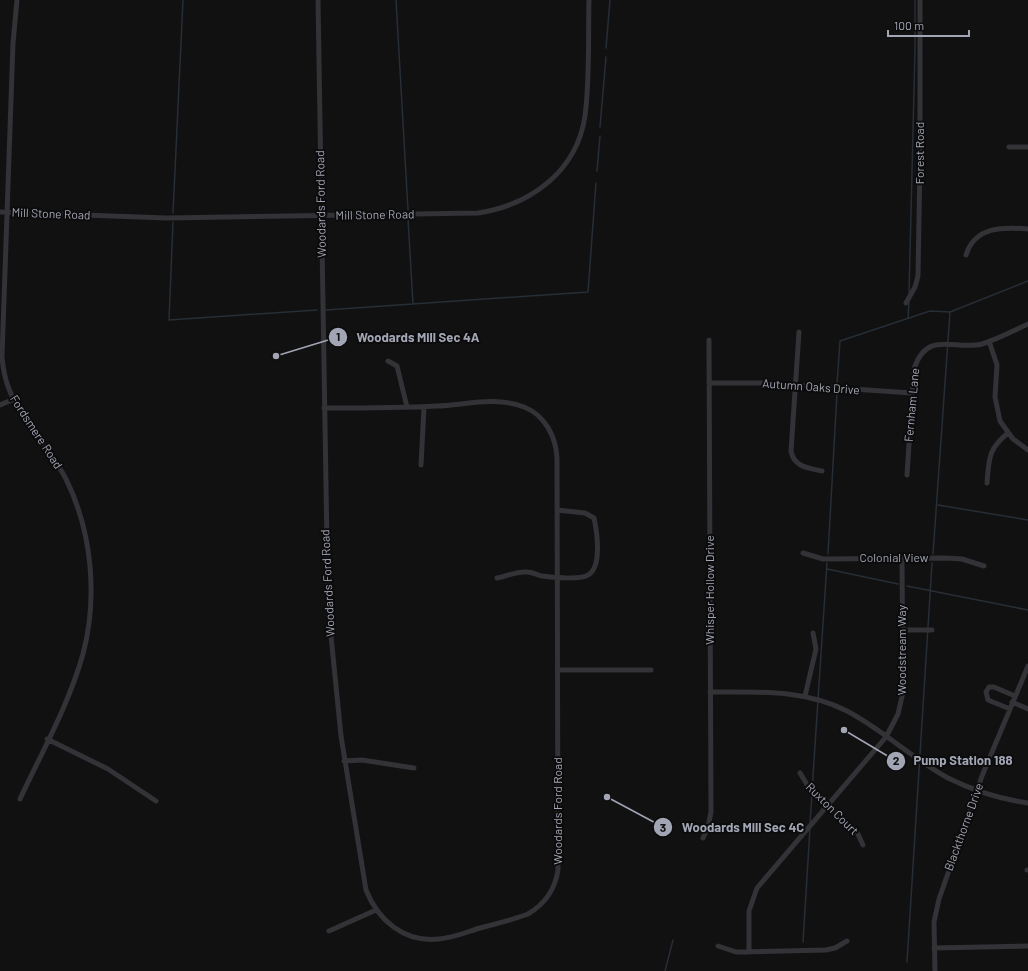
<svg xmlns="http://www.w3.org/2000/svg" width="1028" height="971" font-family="Barlow,sans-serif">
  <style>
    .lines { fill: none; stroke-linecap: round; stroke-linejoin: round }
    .stream { stroke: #272e36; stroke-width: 1.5 }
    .street { stroke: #323237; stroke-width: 5 }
    .labels { text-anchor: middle; stroke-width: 4; stroke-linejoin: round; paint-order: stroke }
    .street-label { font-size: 12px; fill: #a2a5b3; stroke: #0c0c0d }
    .leader { fill: none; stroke: #a2a5b3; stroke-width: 1.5 }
    .callout-dot { fill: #a2a5b3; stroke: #0c0c0d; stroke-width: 1.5 }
    .mark-label { font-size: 12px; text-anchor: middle; font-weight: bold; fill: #111 }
    .callout-label { font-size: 13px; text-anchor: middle; font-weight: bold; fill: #a2a5b3; stroke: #0c0c0d; stroke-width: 4; stroke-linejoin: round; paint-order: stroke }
  </style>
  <rect width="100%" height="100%" fill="#111112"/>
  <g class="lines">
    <path class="stream" d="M396,0l12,210
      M606,48l4,-48
      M600,127l6,-70
      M597,171l3,-35
      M173,213l10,-213
      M408,219l5,85
      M173,222l-4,98 148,-10
      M909,294l6,-245v-49
      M326,310l262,-18 8,-109
      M908,318l1,-16
      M837,384l3,-43 90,-30 20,1 78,-31
      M938,505l90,15
      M828,554l9,-161
      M933,554l17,-242
      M827,569l71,15
      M907,586l121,24
      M812,791l15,-228
      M810,823l2,-29
      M803,942l7,-114
      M907,962l25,-399
      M665,971l8,-31"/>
    <path class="street" d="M17,0l-4,43 -11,314c1,11 3,22 7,32 13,34 41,59 57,90 26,53 32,118 17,175 -14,50 -41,98 -63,145
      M318,0l10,606 13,130 25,154c12,30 38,53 73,49 14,-1 28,-7 41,-11 16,-4 32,-8 48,-14 17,-10 27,-24 30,-44l-1,-412c-1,-21 -12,-43 -33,-51 -27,-11 -59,-2 -87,-1 -38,2 -76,2 -113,2
      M1009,147h19
      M0,212l167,6 311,-5c53,-8 99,-42 107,-97 5,-38 3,-78 4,-116
      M966,255c9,-29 37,-28 62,-26
      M906,303l9,-16 3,-11 2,-114v-162
      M799,332l-8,119c3,16 17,17 31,20
      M989,341l8,24 -2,32 5,24 13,18 15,11
      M388,361l9,5 10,41
      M709,383h53l150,10
      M0,405l14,-6
      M421,465l3,-58
      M907,475l7,-106c13,-40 41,-18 68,-25 16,-5 31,-13 46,-20
      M987,483c2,-24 1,-34 21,-50
      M803,553l20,6 123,-1 16,1 22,7
      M497,578c10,-2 20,-7 30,-6 5,0 10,3 15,4 11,1 35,4 44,0 17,-6 11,-44 8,-58l-9,-5 -28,-3
      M903,630h29
      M558,670h93
      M710,692c47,0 94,-3 137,19 36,19 66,48 101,67 26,13 52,21 80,25
      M805,696l11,-47 -3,-16
      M1012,702l16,7
      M1010,709l-22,-9 -2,-8 3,-5h5l21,9
      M47,739l61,30 48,32
      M344,761l18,-1 52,8
      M800,773l11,18 46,41 6,13
      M703,838l5,-11 3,-15 -2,-472
      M1027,870h1
      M329,931l47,-21
      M718,946l18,6 90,-2 9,-2 12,-7
      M934,948l94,-2
      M749,952v-41l8,-23 129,-151 12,-23 5,-22 -1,-133
      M935,971l-1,-49 5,-23 43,-123 46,-110"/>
  </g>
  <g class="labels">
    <g class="street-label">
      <text transform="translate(920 153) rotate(-90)" y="4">Forest Road</text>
      <text transform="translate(321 204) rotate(-91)" y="4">Woodards Ford Road</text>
      <text transform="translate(51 214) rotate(2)" y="4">Mill Stone Road</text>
      <text transform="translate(375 215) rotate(-1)" y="4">Mill Stone Road</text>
      <text transform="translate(811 387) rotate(4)" y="4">Autumn Oaks Drive</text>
      <text transform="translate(912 405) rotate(-85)" y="4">Fernham Lane</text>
      <text transform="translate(36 432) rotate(57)" y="4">Fordsmere Road</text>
      <text x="894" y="562">Colonial View</text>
      <text transform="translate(328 583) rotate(-93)" y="4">Woodards Ford Road</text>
      <text transform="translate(710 590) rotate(-90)" y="4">Whisper Hollow Drive</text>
      <text transform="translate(902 650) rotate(-90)" y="4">Woodstream Way</text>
      <text transform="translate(832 809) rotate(45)" y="4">Ruxton Court</text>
      <text transform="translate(558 811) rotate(-90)" y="4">Woodards Ford Road</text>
      <text transform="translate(964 827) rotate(-70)" y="4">Blackthorne Drive</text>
    </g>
  </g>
  <path class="leader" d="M276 356L338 337M844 730L896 761M607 797L663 827"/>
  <g class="callout-dot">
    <circle cx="276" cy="356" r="4"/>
    <circle cx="844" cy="730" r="4"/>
    <circle cx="607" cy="797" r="4"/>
    <circle cx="338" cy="337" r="10"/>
    <circle cx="896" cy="761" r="10"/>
    <circle cx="663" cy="827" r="10"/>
  </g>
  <g class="mark-label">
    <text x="338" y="341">1</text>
    <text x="896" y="765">2</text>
    <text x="663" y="832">3</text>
  </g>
  <g class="callout-label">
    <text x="418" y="342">Woodards Mill Sec 4A</text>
    <text x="963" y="765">Pump Station 188</text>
    <text x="743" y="832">Woodards Mill Sec 4C</text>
  </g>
  <path d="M888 30v6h81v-6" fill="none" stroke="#a2a5b3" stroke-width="2"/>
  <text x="894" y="30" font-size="12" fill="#a2a5b3" stroke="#0c0c0d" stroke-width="3" paint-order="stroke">100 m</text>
</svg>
